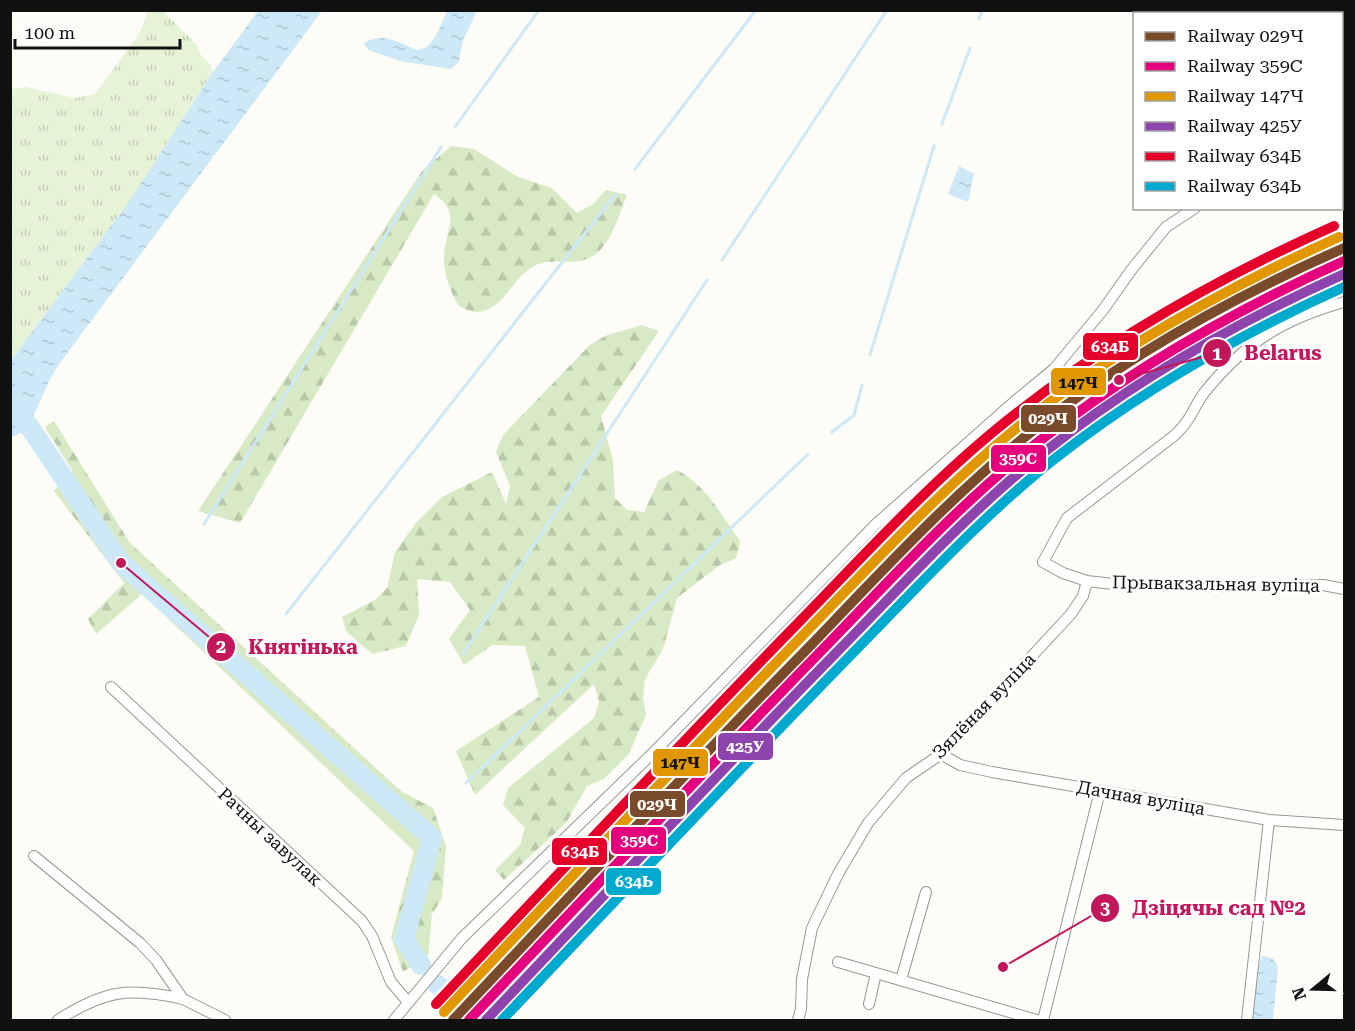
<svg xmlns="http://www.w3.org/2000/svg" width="1355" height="1031" font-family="'Roboto Serif',serif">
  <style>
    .grass { fill: url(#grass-tufts) }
    .forest { fill: url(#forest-firs) }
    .water { fill: url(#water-ripples) }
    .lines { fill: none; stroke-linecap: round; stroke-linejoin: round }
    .stream { stroke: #cde8f7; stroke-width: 3 }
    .river { stroke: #cde8f7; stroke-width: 20 }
    .street-casing { stroke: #979795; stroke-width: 12 }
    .street { stroke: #fffffe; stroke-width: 10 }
    .rail-1-casing { stroke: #fff; stroke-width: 15 }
    .rail-2-casing { stroke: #fff; stroke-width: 15 }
    .rail-3-casing { stroke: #fff; stroke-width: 15 }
    .rail-4-casing { stroke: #fff; stroke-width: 15 }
    .rail-5-casing { stroke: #fff; stroke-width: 15 }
    .rail-6-casing { stroke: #fff; stroke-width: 15 }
    .rail-1 { stroke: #7a4b2a; stroke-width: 10 }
    .rail-2 { stroke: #e5007d; stroke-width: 10 }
    .rail-3 { stroke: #e09702; stroke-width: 10 }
    .rail-4 { stroke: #8e44ad; stroke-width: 10 }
    .rail-5 { stroke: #e4002b; stroke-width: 10 }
    .rail-6 { stroke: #00a9ce; stroke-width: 10 }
    .labels { text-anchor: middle; stroke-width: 6; stroke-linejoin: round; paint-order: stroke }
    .street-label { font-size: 18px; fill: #111; stroke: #fff }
    .leader { fill: none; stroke: #c2185b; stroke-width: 2 }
    .callout-dot { fill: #c2185b; stroke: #fff; stroke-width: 2 }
    .mark-label { font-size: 18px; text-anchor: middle; font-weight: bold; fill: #fff }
    .callout-label { font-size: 20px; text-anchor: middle; font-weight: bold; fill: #c2185b; stroke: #fff; stroke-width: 6; stroke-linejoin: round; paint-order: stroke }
    .line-badge { stroke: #fff; stroke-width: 2 }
    .badge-label { font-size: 16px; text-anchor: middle; font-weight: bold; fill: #fff }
    .pale-badge-label { font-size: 16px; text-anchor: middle; font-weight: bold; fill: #111 }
  </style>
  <defs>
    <pattern id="grass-tufts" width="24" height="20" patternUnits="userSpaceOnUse" patternTransform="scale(1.5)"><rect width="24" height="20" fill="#e7f3d7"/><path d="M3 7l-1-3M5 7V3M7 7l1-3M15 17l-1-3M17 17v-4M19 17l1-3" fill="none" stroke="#c5cfb8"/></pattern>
    <pattern id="forest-firs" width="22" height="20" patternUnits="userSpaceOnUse" patternTransform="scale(1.5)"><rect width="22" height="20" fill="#d8eac5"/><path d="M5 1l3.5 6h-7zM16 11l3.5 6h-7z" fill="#b8c8a8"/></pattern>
    <pattern id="water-ripples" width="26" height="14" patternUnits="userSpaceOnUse" patternTransform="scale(1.5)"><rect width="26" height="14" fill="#cde8f7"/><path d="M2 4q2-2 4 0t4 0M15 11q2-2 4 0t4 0" fill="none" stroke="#afc6d3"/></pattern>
  </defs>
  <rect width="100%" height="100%" fill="#fdfcf7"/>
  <path class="grass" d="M148,11h15l34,34 3,9 11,11 2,7 -83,128 -119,160v-271l15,-2 49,11 20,-4 44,-60z"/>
  <path class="forest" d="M451,146l23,3 44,28 34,11 25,25 16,-9 13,-14 21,5c-8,19 -15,49 -34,61 -19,12 -43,-1 -62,12 -19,11 -28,42 -53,44 -5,0 -13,-3 -18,-5 -10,-14 -17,-35 -16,-54 3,-25 17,-41 -10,-59l-194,329 -42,-12 224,-340z
    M642,325l17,6 -58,85 12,45 2,37 12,12 17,2 15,-32 18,-10c29,15 45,46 63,71l-4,17 -16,7 -43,33 -14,51 -18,30 -2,19 3,17 -17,39 -25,25 -17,7 -21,37 -62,57 -9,-10 25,-25 5,-17 -22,-23 5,-17 86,-70 5,-17 -5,-17 -119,111 -19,-44 83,-54 -14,-51 -33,-1 -28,20 -15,-26 21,-29 -20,-28 -33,-3 2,36 -13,31 -34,8 -26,-23 -4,-14 33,-17 12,-12 8,-36 20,-28 27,-27 50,-25 14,32 4,-18 -14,-34 7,-17 87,-90 17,-10z
    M54,421l76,122 272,249 31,16 13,38 -4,52 -10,16 -4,42 -25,16 -12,-35 23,-86 -272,-257 -46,40 -8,-15 36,-36 -70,-92 18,-21 -27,-43z"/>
  <path class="water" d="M448,10l29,1 -14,29 -4,22 -8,7 -51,-8 -32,-11 -4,-7c18,-12 36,0 53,7 18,-1 23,-26 31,-40z
    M258,11h64l-260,349 -12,19 -21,47 -5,5 -13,7v-78l119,-160 83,-128z
    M959,166l15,8 -6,28 -20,-8z
    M1262,956c9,1 14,3 16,12l-5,52h-20c-1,-20 1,-44 9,-64z"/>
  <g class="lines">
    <path class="stream" d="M979,19l3,-9
      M942,124l28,-76
      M455,127l84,-117
      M635,169l121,-159
      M722,260l165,-250
      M870,355l64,-209
      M832,432l22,-17 8,-30
      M204,524l237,-377
      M286,614l329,-419
      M463,654l244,-374
      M466,783l342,-329"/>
    <path class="river" d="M10,407l19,19 92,137 311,275 -28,101 17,26
      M438,985l12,12"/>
    <g class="street-casing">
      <path id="street" d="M1221,14v-4
        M1342,103l2,2
        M1342,151l2,-1
        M1344,302c-61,17 -100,41 -140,91 -7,9 -11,20 -17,28 -3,5 -8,10 -12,14l-108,83 -24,44 20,11 24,8 26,3 119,3 91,-2 21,4
        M111,687l251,234 10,15 19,46 17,20
        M941,754l19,11 32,7 277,48 75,5
        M34,856l106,87 16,17 27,39 42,21
        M838,962l199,58
        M901,980l25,-88
        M869,1004l7,-31
        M58,1020c47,-30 71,-33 125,-21
        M394,1020l68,-82 195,-189 219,-225 139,-123 39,-32 49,-59 29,-41 34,-42 29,-19
        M798,1020l3,-11 1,-30 10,-51 26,-54 30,-51 38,-45 35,-24 130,-140 12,-18 4,-15
        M1043,1020l57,-229
        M1247,1020l22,-200"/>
    </g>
    <use href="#street" class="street"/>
    <g class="rail-1-casing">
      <path id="rail-1" d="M453,1020c119,-126 237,-252 359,-376 70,-73 139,-148 219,-212 95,-76 202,-135 313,-184"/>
    </g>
    <g class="rail-2-casing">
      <path id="rail-2" d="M469,1020c118,-125 236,-250 357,-374 69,-71 137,-146 216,-207 93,-72 195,-130 302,-178"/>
    </g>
    <g class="rail-3-casing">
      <path id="rail-3" d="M444,1012c120,-127 239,-254 360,-378 71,-73 141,-149 220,-212 96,-76 204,-135 315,-185"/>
    </g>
    <g class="rail-4-casing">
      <path id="rail-4" d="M486,1020c116,-122 231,-246 350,-367 68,-69 134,-143 211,-203 91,-72 192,-129 297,-176"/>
    </g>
    <g class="rail-5-casing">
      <path id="rail-5" d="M436,1004c121,-129 242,-258 365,-384 70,-72 138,-147 217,-208 97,-76 204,-136 316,-186"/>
    </g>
    <g class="rail-6-casing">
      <path id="rail-6" d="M502,1020c114,-120 228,-241 344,-360 67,-68 132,-140 207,-200 89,-70 189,-127 291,-173"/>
    </g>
    <use href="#rail-1" class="rail-1"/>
    <use href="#rail-2" class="rail-2"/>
    <use href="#rail-3" class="rail-3"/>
    <use href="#rail-4" class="rail-4"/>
    <use href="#rail-5" class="rail-5"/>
    <use href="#rail-6" class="rail-6"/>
  </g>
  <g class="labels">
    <g class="street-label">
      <text transform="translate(1216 584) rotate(1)" y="6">Прывакзальная вуліца</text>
      <text transform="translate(984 706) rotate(-46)" y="6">Зялёная вуліца</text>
      <text transform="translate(1141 798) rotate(10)" y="6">Дачная вуліца</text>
      <text transform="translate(270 837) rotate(43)" y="6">Рачны завулак</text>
    </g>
  </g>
  <path class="leader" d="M1119 380L1217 353M121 563L221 647M1003 967L1105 908"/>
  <g class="callout-dot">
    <circle cx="1119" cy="380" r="6"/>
    <circle cx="121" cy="563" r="6"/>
    <circle cx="1003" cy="967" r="6"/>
    <circle cx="1217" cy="353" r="15"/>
    <circle cx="221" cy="647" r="15"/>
    <circle cx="1105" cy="908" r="15"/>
  </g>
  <g class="mark-label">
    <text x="1217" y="360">1</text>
    <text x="221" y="653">2</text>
    <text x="1105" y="914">3</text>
  </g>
  <g class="callout-label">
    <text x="1283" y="360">Belarus</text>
    <text x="303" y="654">Княгінька</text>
    <text x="1219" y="915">Дзіцячы сад №2</text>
  </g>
  <g class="line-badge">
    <rect x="1082" y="332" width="57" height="29" rx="6" fill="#e4002b"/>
    <rect x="1050" y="367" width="57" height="29" rx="6" fill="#e09702"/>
    <rect x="1020" y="404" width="57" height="29" rx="6" fill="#7a4b2a"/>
    <rect x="990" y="444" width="57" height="29" rx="6" fill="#e5007d"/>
    <rect x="717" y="732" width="57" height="29" rx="6" fill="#8e44ad"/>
    <rect x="652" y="748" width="57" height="29" rx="6" fill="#e09702"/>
    <rect x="629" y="790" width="57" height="28" rx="6" fill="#7a4b2a"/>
    <rect x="610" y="826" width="57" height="29" rx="6" fill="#e5007d"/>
    <rect x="551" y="837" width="57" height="29" rx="6" fill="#e4002b"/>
    <rect x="605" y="867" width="57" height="29" rx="6" fill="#00a9ce"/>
  </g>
  <g class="badge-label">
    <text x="1110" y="352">634Б</text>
    <text x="1048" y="424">029Ч</text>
    <text x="1018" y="464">359С</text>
    <text x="745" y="752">425У</text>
    <text x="657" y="810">029Ч</text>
    <text x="639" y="846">359С</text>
    <text x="580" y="857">634Б</text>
    <text x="634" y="887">634Ь</text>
  </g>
  <g class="pale-badge-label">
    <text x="1078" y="388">147Ч</text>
    <text x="680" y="768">147Ч</text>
  </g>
  <rect width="1355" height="1031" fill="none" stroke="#111111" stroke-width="24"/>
  <rect x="1133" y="12" width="210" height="198" fill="#ffffff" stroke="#a0a0a0" stroke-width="1.5"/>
  <rect x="1145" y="32" width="30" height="9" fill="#7a4b2a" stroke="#a0a0a0" stroke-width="1.5"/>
  <text x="1187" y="42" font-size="18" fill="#111111">Railway 029Ч</text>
  <rect x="1145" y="62" width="30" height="9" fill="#e5007d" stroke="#a0a0a0" stroke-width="1.5"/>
  <text x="1187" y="72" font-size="18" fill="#111111">Railway 359С</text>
  <rect x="1145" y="92" width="30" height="9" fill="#e09702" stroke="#a0a0a0" stroke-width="1.5"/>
  <text x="1187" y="102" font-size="18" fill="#111111">Railway 147Ч</text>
  <rect x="1145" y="122" width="30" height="9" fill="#8e44ad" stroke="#a0a0a0" stroke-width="1.5"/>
  <text x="1187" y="132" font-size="18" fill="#111111">Railway 425У</text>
  <rect x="1145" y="152" width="30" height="9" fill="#e4002b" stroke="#a0a0a0" stroke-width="1.5"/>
  <text x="1187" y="162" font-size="18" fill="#111111">Railway 634Б</text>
  <rect x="1145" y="182" width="30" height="9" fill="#00a9ce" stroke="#a0a0a0" stroke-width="1.5"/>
  <text x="1187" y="192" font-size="18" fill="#111111">Railway 634Ь</text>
  <g transform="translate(1313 989) rotate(251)" stroke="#ffffff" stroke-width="4.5" paint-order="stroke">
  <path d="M0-4.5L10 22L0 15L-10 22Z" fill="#111111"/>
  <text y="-9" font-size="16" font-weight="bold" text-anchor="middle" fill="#111111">N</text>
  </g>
  <path d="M15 39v9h165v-9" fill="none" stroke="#111111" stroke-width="3"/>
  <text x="24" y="39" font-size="18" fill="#111111" stroke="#ffffff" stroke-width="4.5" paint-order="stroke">100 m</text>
</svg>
